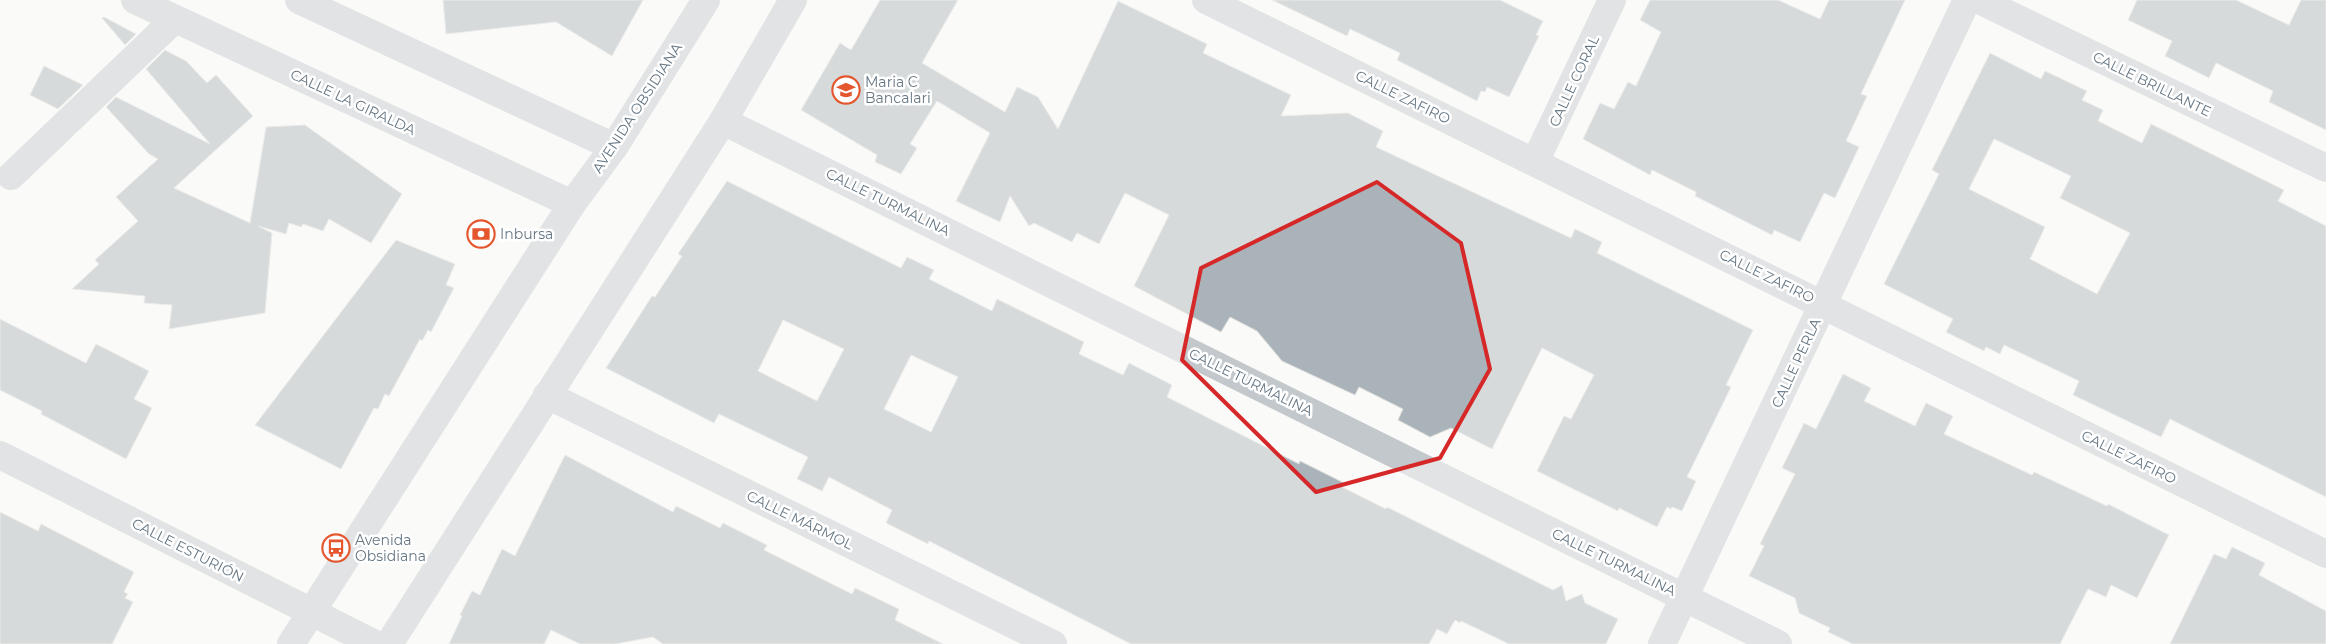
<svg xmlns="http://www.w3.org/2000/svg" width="2326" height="644" font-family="Montserrat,sans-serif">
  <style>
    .building { fill: #aab3b9; stroke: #dcdcda; fill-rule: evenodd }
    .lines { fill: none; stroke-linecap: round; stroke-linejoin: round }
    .minor { stroke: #c3c8cc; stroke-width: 28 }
    .tertiary { stroke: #c3c8cc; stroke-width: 28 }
    .marked { fill: none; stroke: #d62828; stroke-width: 4; stroke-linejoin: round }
    .labels { text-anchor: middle; stroke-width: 5; stroke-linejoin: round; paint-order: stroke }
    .street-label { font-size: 14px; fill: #657683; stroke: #fff }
    .poi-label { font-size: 14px; fill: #657683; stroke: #fff; text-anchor: start }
  </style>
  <rect width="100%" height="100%" fill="#fafaf8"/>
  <path class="building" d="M443,0h200l-31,56 -56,-34 -110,12z
    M880,0h78l-36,63 83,49 12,-25 21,10 20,32 60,-128 89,43 -4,9 88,42 -10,21 67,-3 35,18 -7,16 195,91 4,-9 27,13 -5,11 156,77 -27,55 5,2 -44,90 9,4 -14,30 -10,-4 -1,2 -4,-2 -10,20 -38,-19 -1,3 -81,-40 27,-55 7,3 23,-44 -52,-27 -50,101 -41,-21 -21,9 -32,-17 5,-11 -44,-22 -4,8 -73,-34 -25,-30 -27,-14 -9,15 -87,-46 35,-71 -44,-22 -26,51 -22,-11 -5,9 -38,-19 -5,3 -19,-30 -10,26 -44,-21 34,-68 -53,-32 -27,43 7,4 -16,26 -26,-12 2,-7 -76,-45 39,-67 11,7z
    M1272,0h228l43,21 -7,14 3,1 -30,61 -22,-10 -2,5 -4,-1 -4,10 -80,-41 3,-7 -50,-24 -3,7z
    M1650,0h128l42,19 9,-19h76l-44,94 6,2 -21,45 13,6 -24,51 -11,-5 -24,49 -26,-12 -2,5 -77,-39 1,-4 -44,-22 -2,5 -67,-36 17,-36 14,6 14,-27 8,4 25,-54 -21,-12z
    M2137,0h99l53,25 12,-25h25v130l-57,-28 4,-11 -57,-28 -7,15 -44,-22 7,-15 -44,-21z
    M104,17l32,17 -11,11 -23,-27z
    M165,50l21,11 21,22 9,-8 37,41 -79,72 76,35 16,-96 39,-2 97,69 -31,49 -42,-24 -6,12 -20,-7 -2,3 -12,-4 -3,11 -28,-8 14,7 -7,80 -96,16 3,-24 -28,-2 1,-7 -73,-7 27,-25 -4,-4 43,-39 -22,-24 42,-38 -9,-5 -43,-47 10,-10 94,47 -64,-75z
    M1990,53l51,26 4,-8 42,20 -5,9 21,10 -5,11 44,22 9,-19 133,66 -6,11 48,25v271l-156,-78 -9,18 -88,-42 6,-14 -75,-36 -4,9 -14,-7 -2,4 -38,-19 7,-13 -69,-35 55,-110 -7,-4zM1994,139l77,37 -11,22 70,35 -33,61 -67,-35 15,-32 -76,-38z
    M44,66l39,19 -25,24 -28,-14z
    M727,181l174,87 6,-11 27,13 -5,9 63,32 5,-12 87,43 -5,12 44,21 6,-12 43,22 -5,12 132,67 1,-3 44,22 -2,4 44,22 1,-2 166,83 9,-5 4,16 16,-7 3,9 33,16 -12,25h-97l-48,-23 -1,2 -5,-3 -8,14 -10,-5 -8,15h-298l-202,-103 -1,3 -42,-21 6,-13 -63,-33 -7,14 -25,-12 11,-22 -89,-43 -5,9 -108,-55 46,-72 3,1 27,-41 -4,-2zM783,320l61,29 -27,52 -59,-30zM911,355l47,22 -27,55 -47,-23z
    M396,240l59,24 -9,21 8,3 -23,44 -3,-2 -6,11 -2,-2 -31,57 -4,-2 -7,15 -4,-1 -33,61 -86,-44z
    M0,319l86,44 10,-19 53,27 -15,28 18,9 -26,51 -85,-45 1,-3 -42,-21z
    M1843,374l28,14 -7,13 51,25 11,-23 27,13 -9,18 88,41 2,-3 73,34 1,-2 61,31 -32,63 -26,-13 -5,12 -18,-8 -28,55h-207l-25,-12 2,-4 -31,-15 -4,-15 -46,-22 15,-30 -4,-2 35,-70 -13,-6 22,-45 12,6z
    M565,455l108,57 3,-6 44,22 3,-5 44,22 -3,5 88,44 3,-6 44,21 -4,11 48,24h-280l-10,-7 -38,7h-35l-29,-14 -7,14h-95l13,-28 -2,-1 12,-24 8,4 22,-46 13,7z
    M0,512l38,19 3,-7 93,48 -10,20 4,2 -3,4 8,4 -21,42h-112z
    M2232,547l33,16 -6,12 67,36v33h-156l44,-90 12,5z"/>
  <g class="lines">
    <path class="minor" d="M135,0l437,204
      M299,0l315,147
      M1206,0l1120,554
      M1979,0l347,168
      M723,121l1055,523
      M1535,162l77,-162
      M11,176l164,-157
      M547,395l506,249
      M0,455l375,189
      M1662,644l305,-644"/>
    <path class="tertiary" d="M291,644l281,-440 42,-57 92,-147
      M389,644l334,-523 70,-121"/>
  </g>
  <path d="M0 0H2326V644H0ZM1377,182l84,61 29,126 -50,89 -124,34 -134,-132 19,-92z" fill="#fafaf8" fill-opacity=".55" fill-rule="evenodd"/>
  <path class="marked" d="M1377,182l84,61 29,126 -50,89 -124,34 -134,-132 19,-92z"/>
  <defs>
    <g id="school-ring" transform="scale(1.4375)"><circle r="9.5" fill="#fff" stroke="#e4572e" stroke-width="1.5"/><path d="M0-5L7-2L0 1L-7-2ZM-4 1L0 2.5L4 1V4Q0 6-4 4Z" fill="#e4572e"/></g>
    <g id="bank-ring" transform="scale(1.4375)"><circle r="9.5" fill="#fff" stroke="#e4572e" stroke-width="1.5"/><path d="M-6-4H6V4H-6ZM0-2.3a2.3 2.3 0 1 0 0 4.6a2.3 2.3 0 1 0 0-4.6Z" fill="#e4572e"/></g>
    <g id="bus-ring" transform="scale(1.4375)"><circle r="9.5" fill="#fff" stroke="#e4572e" stroke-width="1.5"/><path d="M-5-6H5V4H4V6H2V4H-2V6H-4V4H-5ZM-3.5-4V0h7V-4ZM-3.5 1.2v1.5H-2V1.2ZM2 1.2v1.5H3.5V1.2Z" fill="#e4572e"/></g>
  </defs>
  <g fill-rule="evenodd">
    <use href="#school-ring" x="846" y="90"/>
    <use href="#bank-ring" x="481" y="234"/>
    <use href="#bus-ring" x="336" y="548"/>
  </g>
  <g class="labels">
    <g class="street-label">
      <text transform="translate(1574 81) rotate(-65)" y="5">CALLE CORAL</text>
      <text transform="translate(2152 84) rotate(26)" y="5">CALLE BRILLANTE</text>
      <text transform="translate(1403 97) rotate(26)" y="5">CALLE ZAFIRO</text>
      <text transform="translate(353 102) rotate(25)" y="5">CALLE LA GIRALDA</text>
      <text transform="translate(637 108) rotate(-57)" y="5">AVENIDA OBSIDIANA</text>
      <text transform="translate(888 202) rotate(26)" y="5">CALLE TURMALINA</text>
      <text transform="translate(1767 276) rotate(26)" y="5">CALLE ZAFIRO</text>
      <text transform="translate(1796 363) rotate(-65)" y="5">CALLE PERLA</text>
      <text transform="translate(1251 382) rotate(26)" y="5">CALLE TURMALINA</text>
      <text transform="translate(2129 457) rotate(26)" y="5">CALLE ZAFIRO</text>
      <text transform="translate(800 520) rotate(26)" y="5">CALLE MÁRMOL</text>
      <text transform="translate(188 550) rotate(27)" y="5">CALLE ESTURIÓN</text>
      <text transform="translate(1614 562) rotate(26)" y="5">CALLE TURMALINA</text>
    </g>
    <g class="poi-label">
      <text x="865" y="87">Maria C<tspan x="865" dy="16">Bancalari</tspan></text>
      <text x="500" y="239">Inbursa</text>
      <text x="355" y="545">Avenida<tspan x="355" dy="16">Obsidiana</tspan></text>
    </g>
  </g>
</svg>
